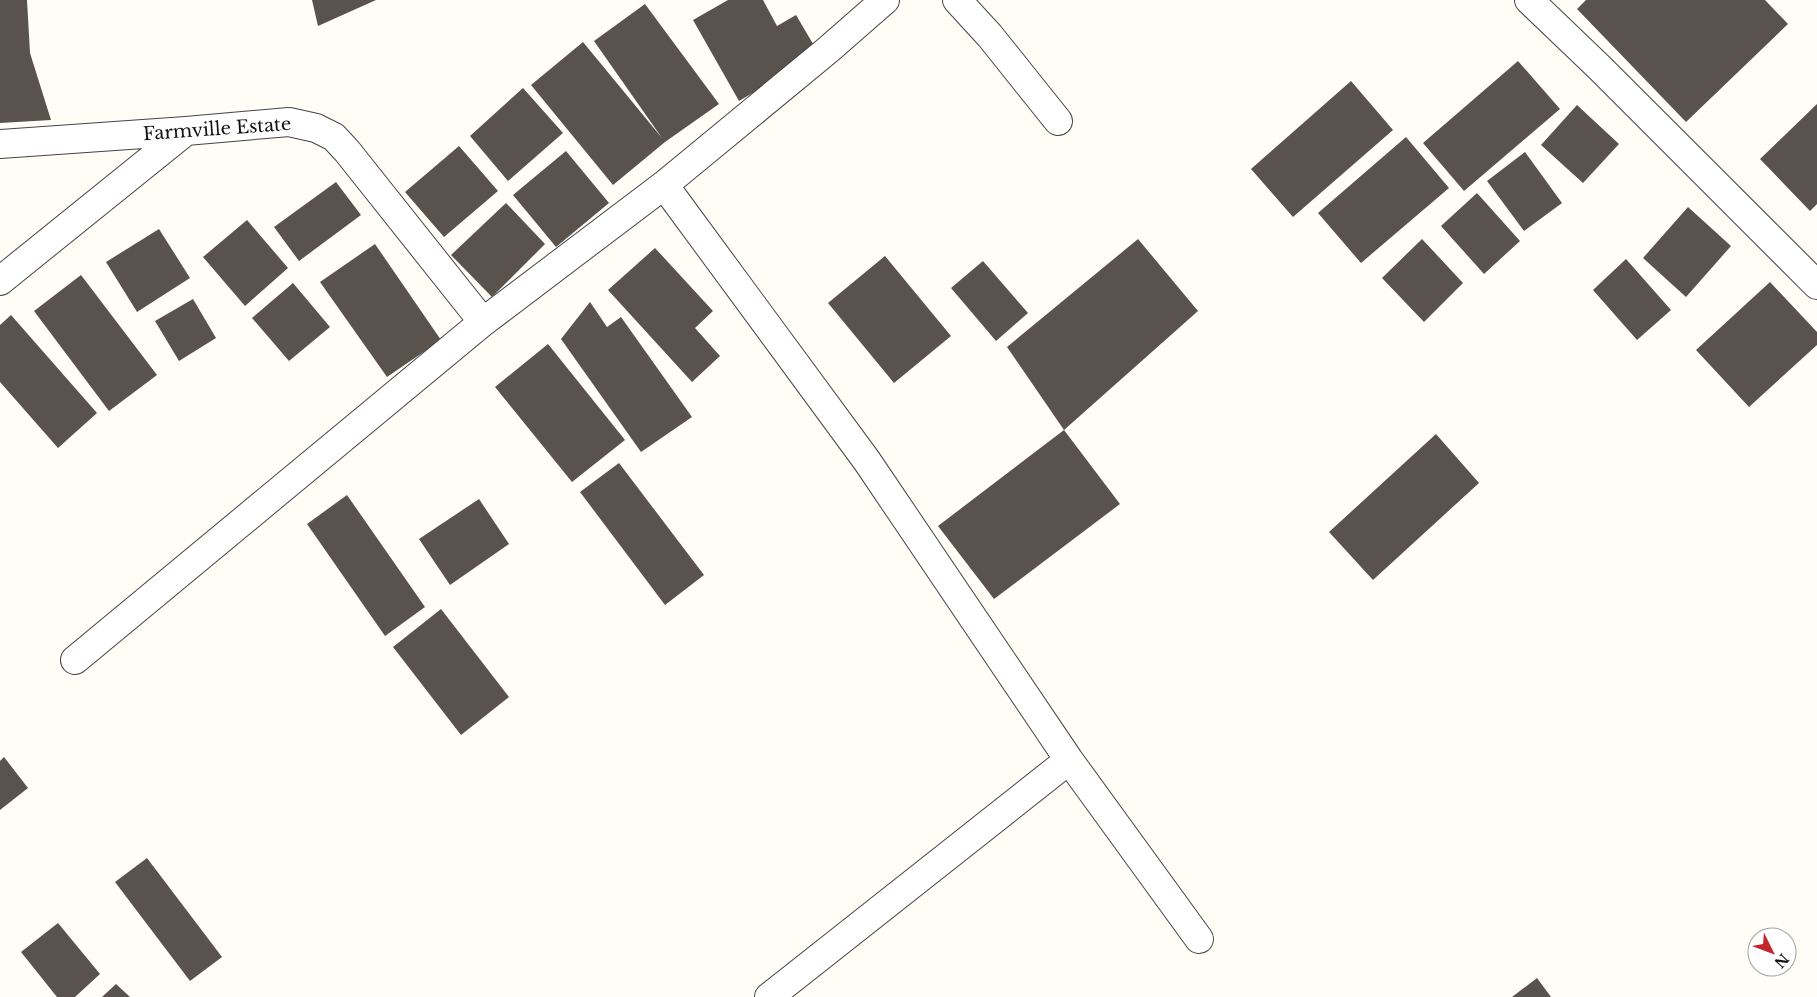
<svg xmlns="http://www.w3.org/2000/svg" width="1817" height="997" font-family="'Libre Baskerville',serif">
  <style>
    .building { fill: #5a524d }
    .lines { fill: none; stroke-linecap: round; stroke-linejoin: round }
    .minor-casing { stroke: #444; stroke-width: 30 }
    .minor { stroke: #fff; stroke-width: 28 }
    .labels { text-anchor: middle; stroke-width: 5; stroke-linejoin: round; paint-order: stroke }
    .street-label { font-size: 18px; fill: #111; stroke: #fff }
  </style>
  <rect width="100%" height="100%" fill="#fffdf5"/>
  <path class="building" d="M0,0h27l3,53 21,67 -51,3z
    M312,0h64l-58,26z
    M728,0h35l14,26 19,-11 23,39 -80,47 -46,-81z
    M1586,0h179l23,24 -102,98 -109,-113z
    M645,4l74,100 -54,38 -52,43 -82,-100 52,-43 79,96 -68,-97z
    M1518,61l42,48 -96,82 -41,-48z
    M1351,81l42,49 -100,87 -42,-48z
    M523,88l40,45 -55,48 -38,-45z
    M1817,104v100l-7,7 -50,-52z
    M1577,105l42,39 -36,39 -42,-38z
    M1406,137l43,51 -88,75 -43,-50z
    M459,146l39,45 -54,46 -39,-45z
    M566,151l43,52 -53,44 -43,-52z
    M1525,152l37,51 -38,28 -37,-50z
    M336,182l25,33 -62,46 -25,-34z
    M1477,193l43,48 -36,33 -43,-48z
    M506,203l39,41 -53,53 -41,-42z
    M1688,207l43,39 -45,51 -43,-39z
    M247,220l41,48 -43,38 -42,-49z
    M159,229l31,49 -53,34 -31,-50z
    M1138,239l60,72 -134,119 -57,-83z
    M1422,239l41,44 -39,39 -42,-44z
    M375,244l66,96 -54,37 -67,-95z
    M655,248l58,63 -18,17 25,28 -28,26 -84,-92z
    M885,256l66,80 -57,47 -66,-80z
    M1626,259l45,51 -34,30 -44,-50z
    M983,261l45,52 -32,28 -45,-53z
    M81,275l76,100 -48,36 -75,-100z
    M1770,282l47,50v13l-68,62 -53,-57z
    M293,283l37,44 -41,34 -37,-43z
    M193,299l23,39 -37,23 -24,-40z
    M590,302l17,25 14,-10 71,100 -51,35 -80,-113z
    M11,315l86,98 -39,35 -58,-66v-57z
    M548,344l77,96 -53,42 -77,-95z
    M1064,430l56,74 -126,95 -56,-73z
    M1436,434l43,49 -106,97 -44,-48z
    M619,463l85,112 -39,30 -85,-113z
    M347,495l78,112 -40,29 -78,-112z
    M479,499l30,45 -59,41 -31,-46z
    M441,609l68,88 -48,38 -68,-88z
    M4,757l24,31 -28,22v-49z
    M147,858l75,99 -32,24 -75,-99z
    M58,923l42,51 -25,23h-18l-36,-45z
    M1537,978l14,19h-39z
    M116,984l14,13h-28z"/>
  <g class="lines">
    <g class="minor-casing">
      <path id="minor" d="M957,0l33,36 68,85
        M1529,0l71,68 217,217
        M0,144l186,-13 103,-9 27,6 18,9 13,14 136,171 181,-137 165,-136 56,-49
        M664,185l203,276 202,299 130,179
        M0,281l186,-150
        M75,660l408,-338
        M769,997l300,-237"/>
    </g>
    <use href="#minor" class="minor"/>
  </g>
  <g class="labels">
    <g class="street-label">
      <text transform="translate(217 129) rotate(-4)" y="6">Farmville Estate</text>
    </g>
  </g>
  <g transform="translate(1772 952) rotate(132)"><circle r="24" fill="#ffffff" stroke="#a0a0a0"/>
  <path d="M0-4L9 19L0 12L-9 19Z" fill="#c4262e"/>
  <text y="-8" font-size="14" font-weight="bold" text-anchor="middle" fill="#111111">N</text>
  </g>
</svg>
